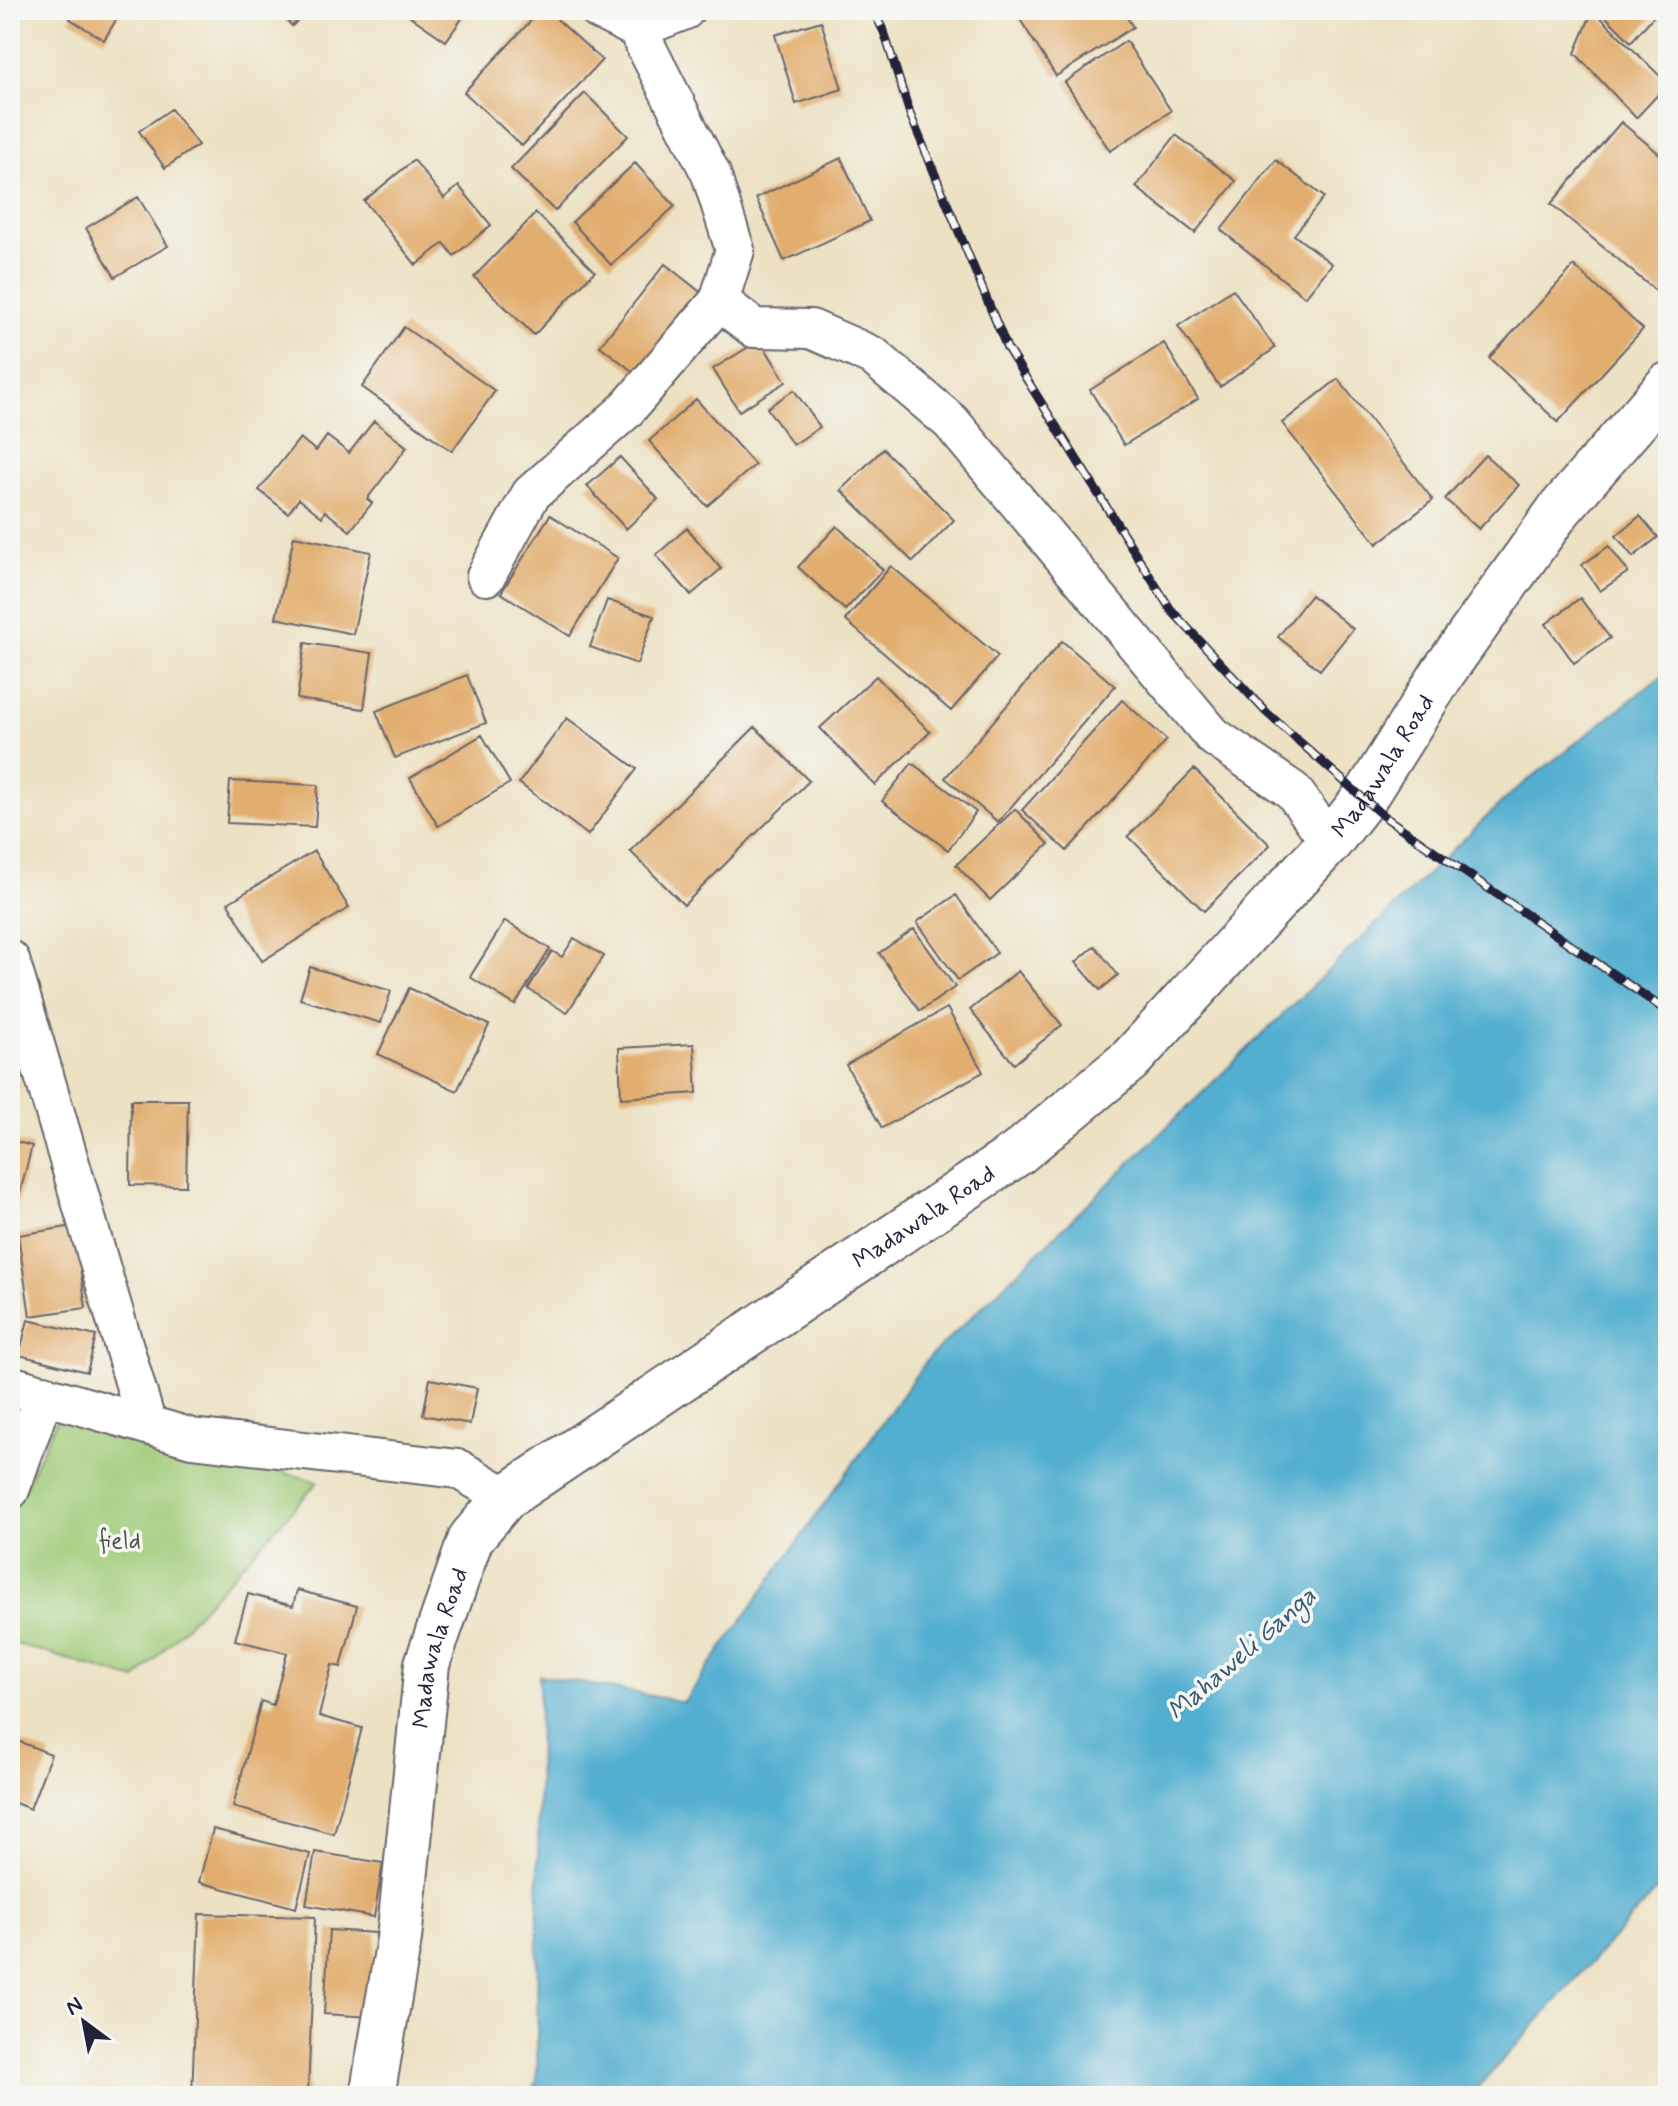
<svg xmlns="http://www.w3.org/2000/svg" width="1678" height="2106" font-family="Mynerve,sans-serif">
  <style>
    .green { fill: #a0cb78; stroke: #61765a; stroke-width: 2 }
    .water { fill: #52afd0; stroke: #3a6886; stroke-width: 2 }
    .building { fill: #e2ae6f }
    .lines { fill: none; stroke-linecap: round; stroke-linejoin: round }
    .street-casing { stroke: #69656b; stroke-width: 42 }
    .primary-casing { stroke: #69656b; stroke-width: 48 }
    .street { stroke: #fff; stroke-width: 38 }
    .primary { stroke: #fff; stroke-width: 44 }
    .rail-casing { stroke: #22223b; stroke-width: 9 }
    .rail { stroke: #f6f6f2; stroke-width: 6; stroke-dasharray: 18; stroke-linecap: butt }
    .labels { text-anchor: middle; stroke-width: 7; stroke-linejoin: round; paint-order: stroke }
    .street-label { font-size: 24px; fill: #22223b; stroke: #f6f6f2 }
    .park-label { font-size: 24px; fill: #48554d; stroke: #f6f6f2 }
    .water-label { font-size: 26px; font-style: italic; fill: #355a77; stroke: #f6f6f2 }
  </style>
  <rect width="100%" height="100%" fill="#f6f6f2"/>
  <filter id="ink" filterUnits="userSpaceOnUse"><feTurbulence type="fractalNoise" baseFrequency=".0125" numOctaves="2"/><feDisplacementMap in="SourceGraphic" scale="16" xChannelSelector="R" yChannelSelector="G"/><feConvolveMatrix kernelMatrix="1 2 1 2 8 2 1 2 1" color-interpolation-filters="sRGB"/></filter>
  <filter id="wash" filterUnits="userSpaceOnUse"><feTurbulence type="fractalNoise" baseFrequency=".006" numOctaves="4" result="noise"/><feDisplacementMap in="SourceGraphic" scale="32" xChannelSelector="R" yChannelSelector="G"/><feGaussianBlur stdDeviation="1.8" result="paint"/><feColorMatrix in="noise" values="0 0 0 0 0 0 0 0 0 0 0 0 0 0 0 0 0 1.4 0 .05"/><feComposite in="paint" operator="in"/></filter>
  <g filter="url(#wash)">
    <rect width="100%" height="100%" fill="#ece1c3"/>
    <path class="green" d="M61,1411l257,71 -182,198 -126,-38v-125z"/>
    <path class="water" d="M1668,671v1212l-13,9 -185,204h-939l6,-16 2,-405 145,27 242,-341 582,-565z"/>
    <g id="blocks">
      <path class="building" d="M75,10h47l-18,30 -34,-21z
        M277,10h32l-17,16z
        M401,10h67l-22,31z
        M541,10h6l55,50 -80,86 -58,-54z
        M1014,10h108l11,17 -77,49z
        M1593,10l75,74 -32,34 -61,-65z
        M1599,10h60l-28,32z
        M821,21l21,68 -46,15 -21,-69z
        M1126,41l45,70 -61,40 -45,-69z
        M585,93l43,43 -73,75 -44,-42z
        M171,109l27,36 -33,23 -26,-37z
        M1621,122l47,39v140l-117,-97z
        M1176,135l60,46 -41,52 -59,-46z
        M841,158l29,63 -86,40 -28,-63z
        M414,160l30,38 15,-12 32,39 -37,31 -10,-13 -28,22 -52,-64z
        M1276,160l48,37 -30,38 38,29 -27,33 -84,-67z
        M635,163l40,43 -64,59 -39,-43z
        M138,197l30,49 -53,31 -29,-49z
        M536,213l59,58 -61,64 -60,-58z
        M665,264l39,31 -64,82 -40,-31z
        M1574,266l69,63 -85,93 -69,-64z
        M1233,289l42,59 -55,39 -42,-61z
        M404,327l91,64 -43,60 -90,-64z
        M760,340l26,42 -47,29 -26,-42z
        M1164,343l34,56 -74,46 -34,-55z
        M1338,379l95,121 -56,44 -95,-121z
        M794,390l26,37 -27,18 -26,-37z
        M696,399l59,66 -48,41 -58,-65z
        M374,421l33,26 -40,52 5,4 -22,28 -25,-20 -3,6 -23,-18 -11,14 -29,-23 41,-52 16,13 11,-15 22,17z
        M883,449l71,71 -41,42 -72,-72z
        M1485,455l34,30 -40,44 -34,-30z
        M620,457l38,42 -32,30 -39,-43z
        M550,515l68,43 -48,78 -69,-43z
        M1640,516l18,21 -25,20 -17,-21z
        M837,526l46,44 -38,40 -47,-43z
        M687,528l34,41 -30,26 -35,-40z
        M294,536l77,16 -18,82 -77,-16z
        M1609,546l19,26 -28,19 -18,-26z
        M891,566l107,90 -47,55 -106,-91z
        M1311,595l42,34 -33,41 -42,-33z
        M1580,598l30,40 -36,25 -28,-39z
        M607,600l47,16 -17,48 -47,-17z
        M1062,641l53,45 -117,136 -53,-44z
        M305,643l67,10 -8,56 -67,-10z
        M467,675l19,48 -91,35 -19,-47z
        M876,676l54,56 -55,53 -55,-57z
        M1122,700l45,40 -100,111 -45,-41z
        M567,718l70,51 -49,66 -69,-52z
        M755,727l54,54 -125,124 -54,-54z
        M482,735l28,48 -72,43 -28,-48z
        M912,763l64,49 -28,38 -66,-49z
        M1194,769l76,76 -66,66 -76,-75z
        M230,781l88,4 -3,42 -88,-4z
        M1015,809l34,35 -59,56 -34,-35z
        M314,851l35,57 -87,53 -34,-58z
        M956,895l41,58 -39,27 -41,-58z
        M505,921l45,28 -35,56 -45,-28z
        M914,929l41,58 -35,24 -41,-58z
        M574,938l30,18 -37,57 -39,-24 24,-38 10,6z
        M1095,946l23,29 -18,15 -24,-28z
        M310,967l81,24 -10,32 -81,-24z
        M1018,971l44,54 -48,39 -44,-54z
        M409,988l80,37 -32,66 -79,-37z
        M947,1008l36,64 -101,56 -36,-63z
        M694,1044l3,49 -76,5 -2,-50z
        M10,1080l9,2 -7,47h-2z
        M131,1100h57l-2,86 -56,-1z
        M10,1140l22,6 -18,70 -4,-1z
        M74,1226l12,82 -56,8 -12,-81z
        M28,1320l68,16 -9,36 -68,-17z
        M430,1379l47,9 -7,36 -47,-9z
        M297,1590l60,16 -16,61 -9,-2 -13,51 43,12 -28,106 -101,-27 28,-106 12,4 14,-52 -52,-13 13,-46 45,12z
        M10,1738l41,16 -21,55 -20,-8z
        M213,1829l97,25 -14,54 -97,-26z
        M315,1852l68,11 -9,54 -68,-12z
        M199,1914l116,3 -7,179h-116z
        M329,1930l47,3 -5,84 -47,-3z"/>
    </g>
  </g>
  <g filter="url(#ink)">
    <use href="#blocks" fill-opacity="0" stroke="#69656b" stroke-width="2"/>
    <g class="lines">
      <g class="street-casing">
        <path id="street" d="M599,10l38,19 48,-19
          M719,301l35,27 57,1 62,27 78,66 262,314 80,55 37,51
          M486,576l45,-82 95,-84 93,-109 16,-51 -24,-76 -74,-145
          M10,960l137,465
          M10,1385l182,53 266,31 48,28
          M10,1490l34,-96"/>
      </g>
      <g class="primary-casing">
        <g id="primary">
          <path id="s1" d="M372,2096l27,-157 28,-275 44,-126 35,-41 512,-344 112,-93 200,-218 33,-42 81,-129 115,-161 109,-125"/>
        </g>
      </g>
      <use href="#street" class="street"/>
      <use href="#primary" class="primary"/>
      <g class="rail-casing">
        <path id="rail" d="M873,10l11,22 26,82 97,234 164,262 95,102 116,103 286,197"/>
      </g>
      <use href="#rail" class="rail"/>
    </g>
  </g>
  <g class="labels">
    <g class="street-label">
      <text dy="8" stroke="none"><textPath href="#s1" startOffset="1774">Madawala Road</textPath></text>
      <text dy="8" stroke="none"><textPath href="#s1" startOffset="1126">Madawala Road</textPath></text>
      <text dy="8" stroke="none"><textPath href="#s1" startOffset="454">Madawala Road</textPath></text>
    </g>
    <g class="park-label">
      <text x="120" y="1548">field</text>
    </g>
    <g class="water-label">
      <text transform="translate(1241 1653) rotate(-41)" y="9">Mahaweli Ganga</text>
    </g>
  </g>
  <rect width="1678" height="2106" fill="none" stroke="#f6f6f2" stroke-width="40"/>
  <g transform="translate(84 2022) rotate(328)" stroke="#f6f6f2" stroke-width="6" paint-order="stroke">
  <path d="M0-6L14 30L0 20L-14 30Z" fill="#22223b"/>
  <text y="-12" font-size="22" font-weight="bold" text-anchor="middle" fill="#22223b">N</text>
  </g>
</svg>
